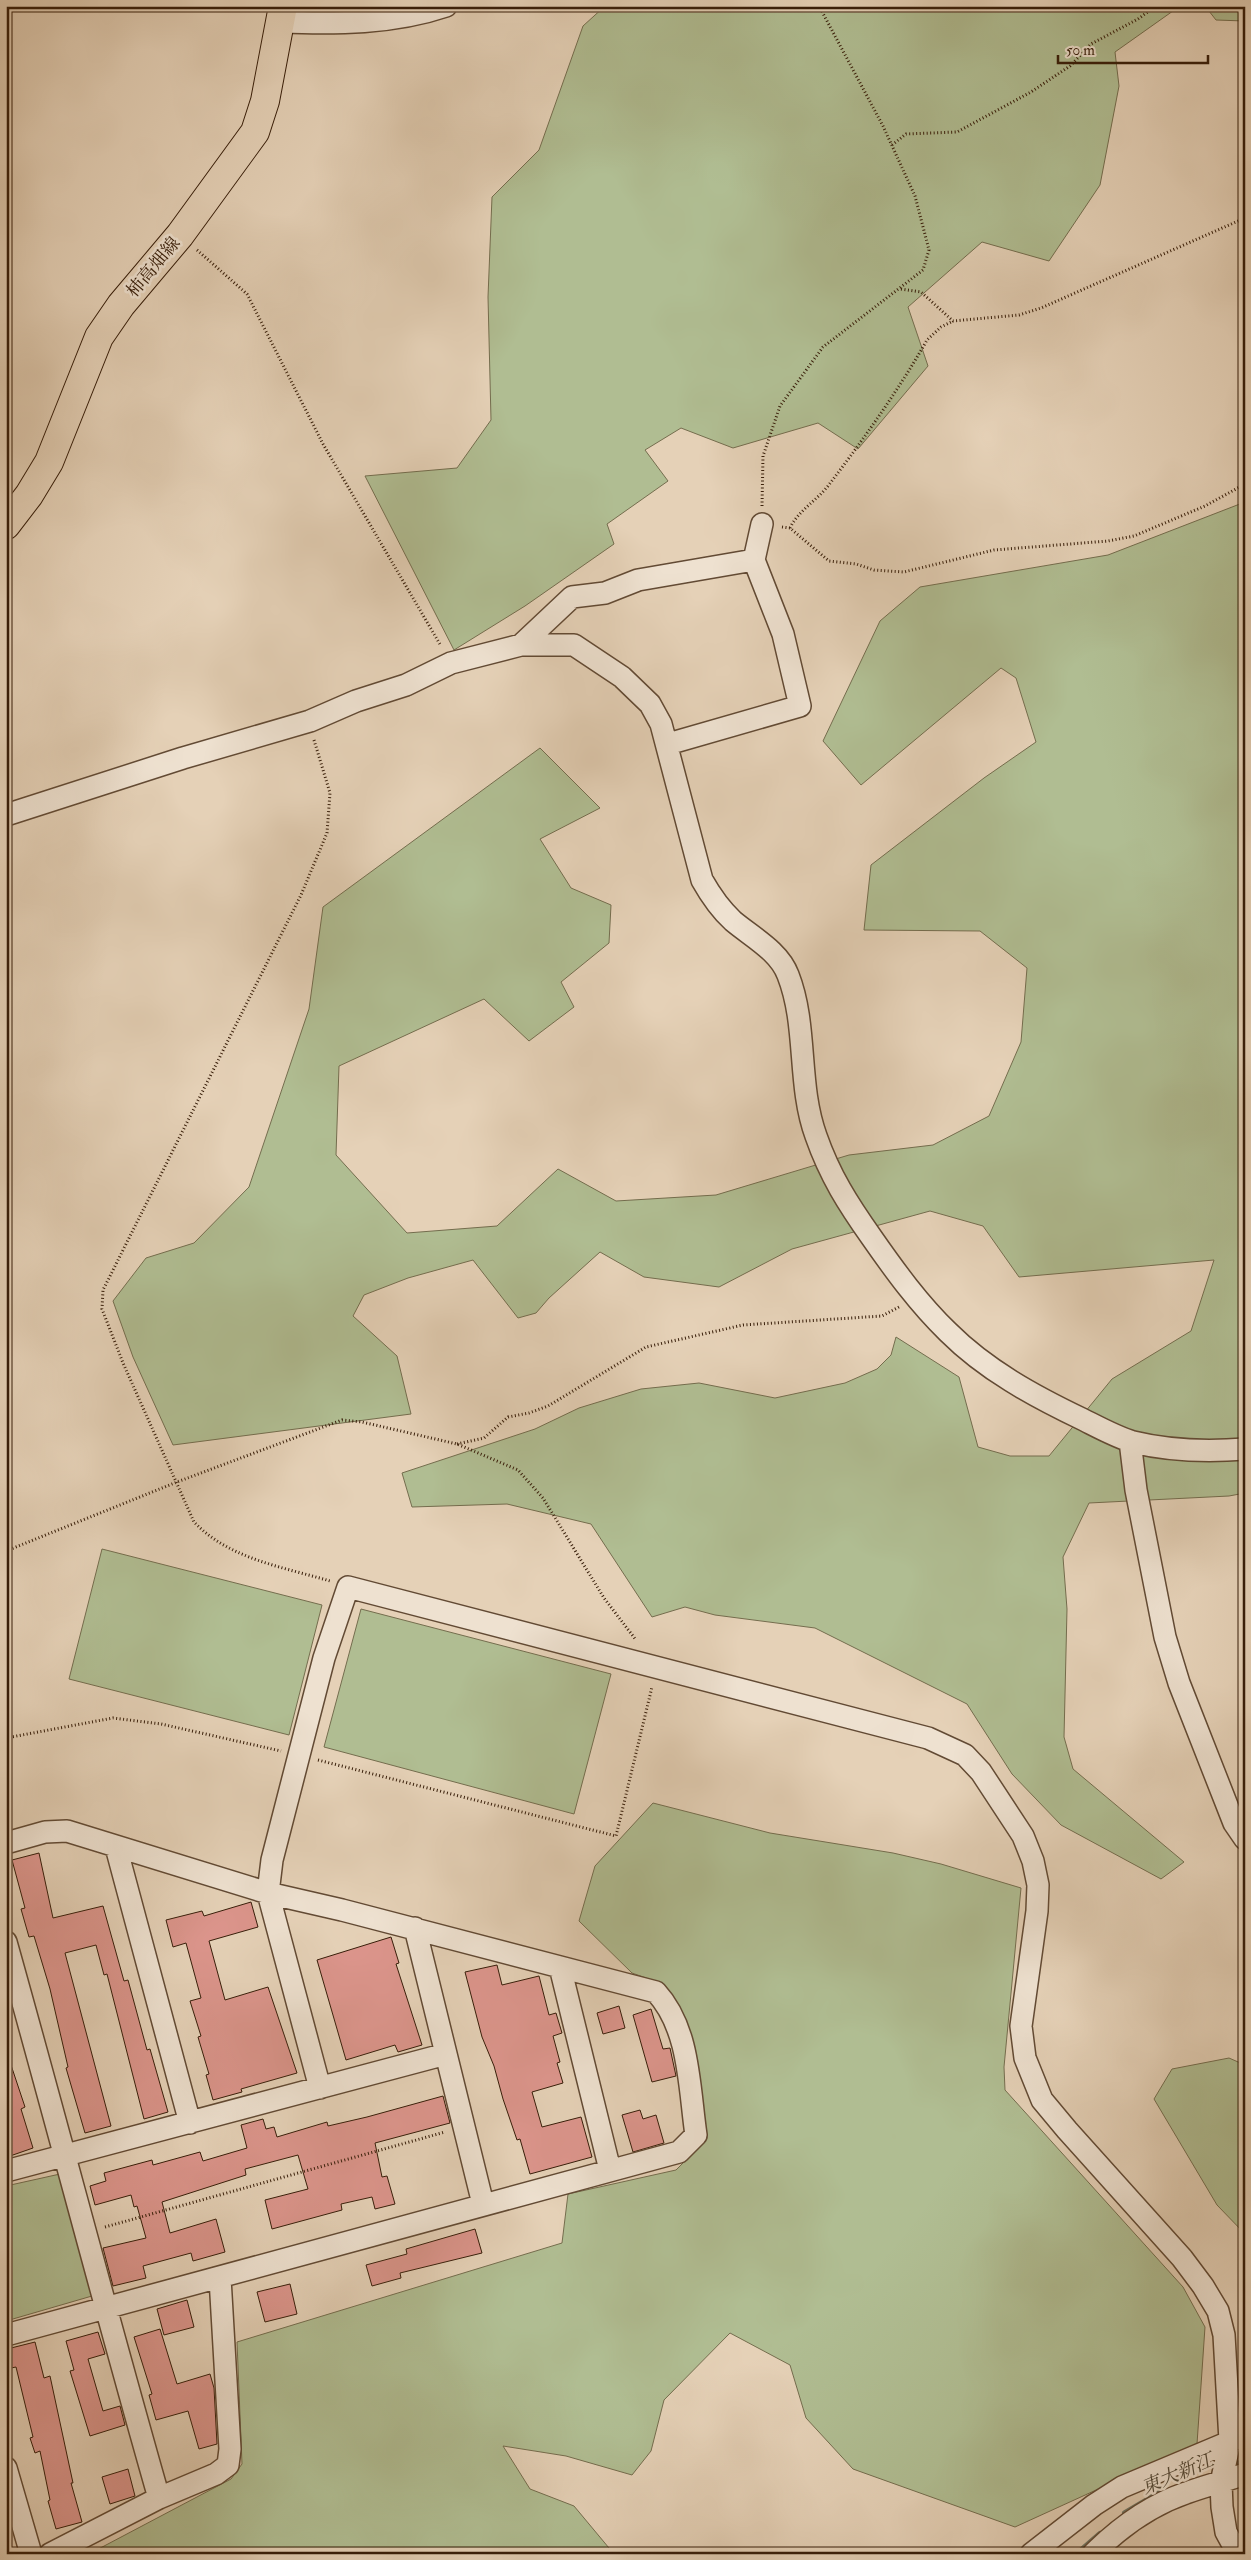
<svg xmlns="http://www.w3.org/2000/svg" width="1251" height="2560" font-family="'IM FELL Double Pica','Noto Serif JP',serif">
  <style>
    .green { fill: #b0bd92; stroke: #746d4e }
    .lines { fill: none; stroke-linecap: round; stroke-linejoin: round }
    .stream { stroke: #70796a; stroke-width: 6 }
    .building { fill: #dc958c; stroke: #371d09 }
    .minor-casing { stroke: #624a34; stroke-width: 24 }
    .major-casing { stroke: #371d09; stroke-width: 30 }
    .path { stroke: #371d09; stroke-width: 3; stroke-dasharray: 1 2.5; stroke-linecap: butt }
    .minor { stroke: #eee1d0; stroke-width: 21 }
    .major { stroke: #e5d1b7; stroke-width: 28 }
    .labels { text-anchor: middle; stroke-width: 5; stroke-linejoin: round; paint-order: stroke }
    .street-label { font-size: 18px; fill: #371d09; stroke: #eee1d0 }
    .water-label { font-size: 19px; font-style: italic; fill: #544b3a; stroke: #eee1d0 }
  </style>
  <rect width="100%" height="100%" fill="#e5d1b7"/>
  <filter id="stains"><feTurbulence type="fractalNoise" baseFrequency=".004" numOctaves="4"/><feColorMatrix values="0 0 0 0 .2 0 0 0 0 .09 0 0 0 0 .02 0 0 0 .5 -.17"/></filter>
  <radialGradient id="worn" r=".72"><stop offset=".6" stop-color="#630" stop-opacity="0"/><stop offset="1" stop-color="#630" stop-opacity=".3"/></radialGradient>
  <path class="green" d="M605,6h575l-65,46 4,34 -19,99 -51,76 -67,-19 -74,65 20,59 -70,83 -40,-26 -85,25 -52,-20 -36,22 23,31 -61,43 7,20 -89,62 -71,44 -89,-174 92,-8 34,-48 -3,-123 4,-100 47,-47 44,-124z
    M1205,6h40v15l-29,-1z
    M1245,502v991l-16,3 -140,7 -26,54 4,52 -3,128 9,32 111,93 -23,17 -100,-54 -49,-51 -45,-70 -152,-76 -100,-13 -30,-8 -33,10 -61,-93 -84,-20 -95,3 -10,-34 133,-44 44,-21 62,-19 58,-6 76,15 70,-15 32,-14 14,-14 5,-18 63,40 19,70 32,9h39l63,-77 79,-48 23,-71 -195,17 -36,-51 -53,-15 -138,38 -73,38 -75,-10 -44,-25 -51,46 -13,15 -18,5 -45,-58 -65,18 -44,17 -11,21 44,40 14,58 -238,31 -40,-88 -20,-56 33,-43 48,-15 55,-56 60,-178 14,-102 217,-159 60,60 -60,31 31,49 40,17 -2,38 -48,39 13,25 -45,34 -45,-42 -145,67 -3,89 71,78 90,-7 61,-57 58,32 100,-6 133,-40 84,-10 56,-29 32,-74 6,-74 -47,-37 -116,-1 7,-65 113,-87 52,-36 -20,-64 -15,-10 -140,117 -38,-44 57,-120 40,-34 188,-32z
    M102,1549l220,56 -33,130 -220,-56z
    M361,1609l250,65 -37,140 -250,-67z
    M653,1803l117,30 123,20 48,11 80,24 -17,179 1,23 178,197 22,40 -8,117 -182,83 -162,-58 -47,-51 -16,-53 -60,-32 -66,67 -13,51 -19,24 -66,-19 -63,-10 27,43 44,17 40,48h-525l142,-75 11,-15 -5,-122 325,-99 6,-49 108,-24 24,-24 -12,-111 -10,-31 -18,-21 -28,-10 -53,-52 16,-55z
    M1229,2058l16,7v169l-28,-29 -63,-106 18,-30z
    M60,2174l32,122 -86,25v-135z"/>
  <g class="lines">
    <path class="stream" d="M1230,2467l15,-6
      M1125,2513l34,-20
      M1077,2554l23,-20"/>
  </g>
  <path class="building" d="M39,1853l14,65 50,-12 21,75 4,-1 19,70 3,-1 18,63 -24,7 -37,-145 -3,1 -8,-30 -31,8 46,173 -26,7 -19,-65 2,-1 -18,-78 -16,-53 -5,1 -8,-28 4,-1 -13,-48z
    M251,1902l7,25 -49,14 16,59 43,-13 29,86 -56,16 1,3 -29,8 -7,-25 3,-1 -11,-37 3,-1 -11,-35 11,-3 -15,-55 -13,4 -7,-27 36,-9 2,5z
    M391,1937l8,26 -3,1 26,81 -24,7 -3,-7 -49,15 -29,-100z
    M497,1965l5,20 37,-9 10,39 7,-2 6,20 -9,3 7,26 -3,1 6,20 -31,9 10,35 39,-10 11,40 -62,17 -10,-35 -3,1 -14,-41 -9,-33 -12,-29 -17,-65z
    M619,2006l6,22 -22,6 -6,-21z
    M651,2009l12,40 7,-1 6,28 -24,6 -19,-67z
    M6,2059h3l16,48 -4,2 12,39 -23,8 -4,-12z
    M443,2096l7,27 -75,20 7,34 5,-1 8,28 -20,5 -3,-12 -31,7 1,6 -70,19 -7,-29 43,-11 -10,-34 -53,14 1,6 -84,27 8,31 46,-14 9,33 -32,9 -2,-8 -48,13 3,12 -33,8 -10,-38 43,-10 -9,-32 -3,1 -3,-12 -36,10 -5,-19 16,-5 -2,-8 48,-13 1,5 47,-13 3,9 44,-13 -6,-23 22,-6 3,10 8,-2 3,10 50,-15 1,4 39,-9z
    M640,2110l3,9 13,-4 8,28 -31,9 -11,-37z
    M475,2229l7,24 -82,20 1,5 -29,8 -6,-21 41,-11 -1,-5z
    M290,2284l7,30 -32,8 -8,-30z
    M187,2300l7,27 -30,8 -7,-26z
    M160,2329l17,55 33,-10 4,14 3,56 -18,5 -11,-38 -32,9 -7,-25 3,-1 -18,-57z
    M98,2332l7,22 -17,5 15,52 17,-5 5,19 -35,11 -20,-65 4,-1 -8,-29z
    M35,2342l9,36 6,-2 23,107h-2l11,39 -26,7 -8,-28 2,-1 -10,-49 -5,2 -5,-15 3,-1 -17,-70 -5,1 -4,-19z
    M128,2469l7,27 -25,8 -8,-27z"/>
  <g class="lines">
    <g class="minor-casing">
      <path id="minor" d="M281,22c55,2 112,2 165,-16
        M521,645l51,-48 33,-4 33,-13 116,-20
        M668,744l132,-38 -17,-72 -29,-74 8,-36
        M6,815l177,-57 127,-37 46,-20 50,-16 45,-22 70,-18h53l48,32 28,27 11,20 41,156c9,16 18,29 31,41 19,16 46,30 55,54 20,51 9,109 28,161 14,40 32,68 56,102 23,33 47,66 76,94 38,38 86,64 134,87 16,8 34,18 51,23 37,9 74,10 112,7
        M1130,1441l6,49 29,147 14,46 55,140 11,16
        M6,1843l39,-11 22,-1 201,62 74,17 314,82c34,37 33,95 40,143l-17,17 -673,183
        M116,1847l74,276
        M415,1928l68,276
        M6,1942c52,185 100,371 153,556
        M560,1967l50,203
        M320,2088l-52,-195 4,-33 52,-202 24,-71 580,151 37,17 16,17 42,64 10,25 5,24 -1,26 -16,115 4,32 17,42 25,30 115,128 21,28 15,25 6,24 6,106 -9,42 1,24 4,25 12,22
        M6,2171l440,-117
        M6,2468l25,86
        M50,2554l109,-56 57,-24 12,-9 2,-16 -10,-171
        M1031,2554l63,-49 28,-18 119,-50
        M1093,2554c26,-26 58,-49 93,-61 19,-7 39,-12 59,-19"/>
    </g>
    <g class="major-casing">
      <path id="major" d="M6,525l23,-30 20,-33 50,-125 22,-32 59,-70 75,-103 10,-31 18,-95"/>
    </g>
    <path class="path" d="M892,145l14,-11 51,-2 74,-40 39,-26 21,-22 47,-25 18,-13
      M197,250l50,44 76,150 118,202
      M901,289l20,3 32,29 66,-6 22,-7 204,-90
      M762,506l1,-50 17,-50 43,-59 100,-77 6,-20 -14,-54 -32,-70 -64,-120
      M782,527l8,1 39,33 27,3 18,6 30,2 90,-22 114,-9 26,-5 71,-30 40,-22
      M790,528c8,-17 26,-27 38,-42 35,-46 70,-95 99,-146l14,-13 12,-6
      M314,740l16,53 -3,40 -26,62 -198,395 -1,19 21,54 71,159c35,37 89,45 136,59
      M457,1444l27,-6 24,-21 21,-4 19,-7 98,-59 97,-22 139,-9 17,-9
      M6,1551l171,-69 165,-62 20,2 95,22 61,26 25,28 61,100 32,42
      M6,1738l107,-20 48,6 120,27
      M318,1760l298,76 36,-149
      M105,2227l340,-95"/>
    <use href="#minor" class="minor"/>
    <use href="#major" class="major"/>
  </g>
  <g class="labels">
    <g class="street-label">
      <text transform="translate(153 267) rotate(-50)" y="6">柿高畑線</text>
    </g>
    <g class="water-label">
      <text transform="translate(1177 2473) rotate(-23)" y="7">東大新江</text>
    </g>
  </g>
  <rect width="1251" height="2560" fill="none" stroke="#e5d1b7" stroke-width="25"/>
  <rect x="8" y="8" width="1236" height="2545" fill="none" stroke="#371d09" stroke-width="2.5"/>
  <rect x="12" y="12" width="1226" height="2535" fill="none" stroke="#371d09"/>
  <path d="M1058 55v8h150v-8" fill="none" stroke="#371d09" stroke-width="2.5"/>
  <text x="1066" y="55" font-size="15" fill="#371d09" stroke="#eee1d0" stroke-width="4" paint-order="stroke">50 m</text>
  <rect width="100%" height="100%" filter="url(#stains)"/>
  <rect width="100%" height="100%" fill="url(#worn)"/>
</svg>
